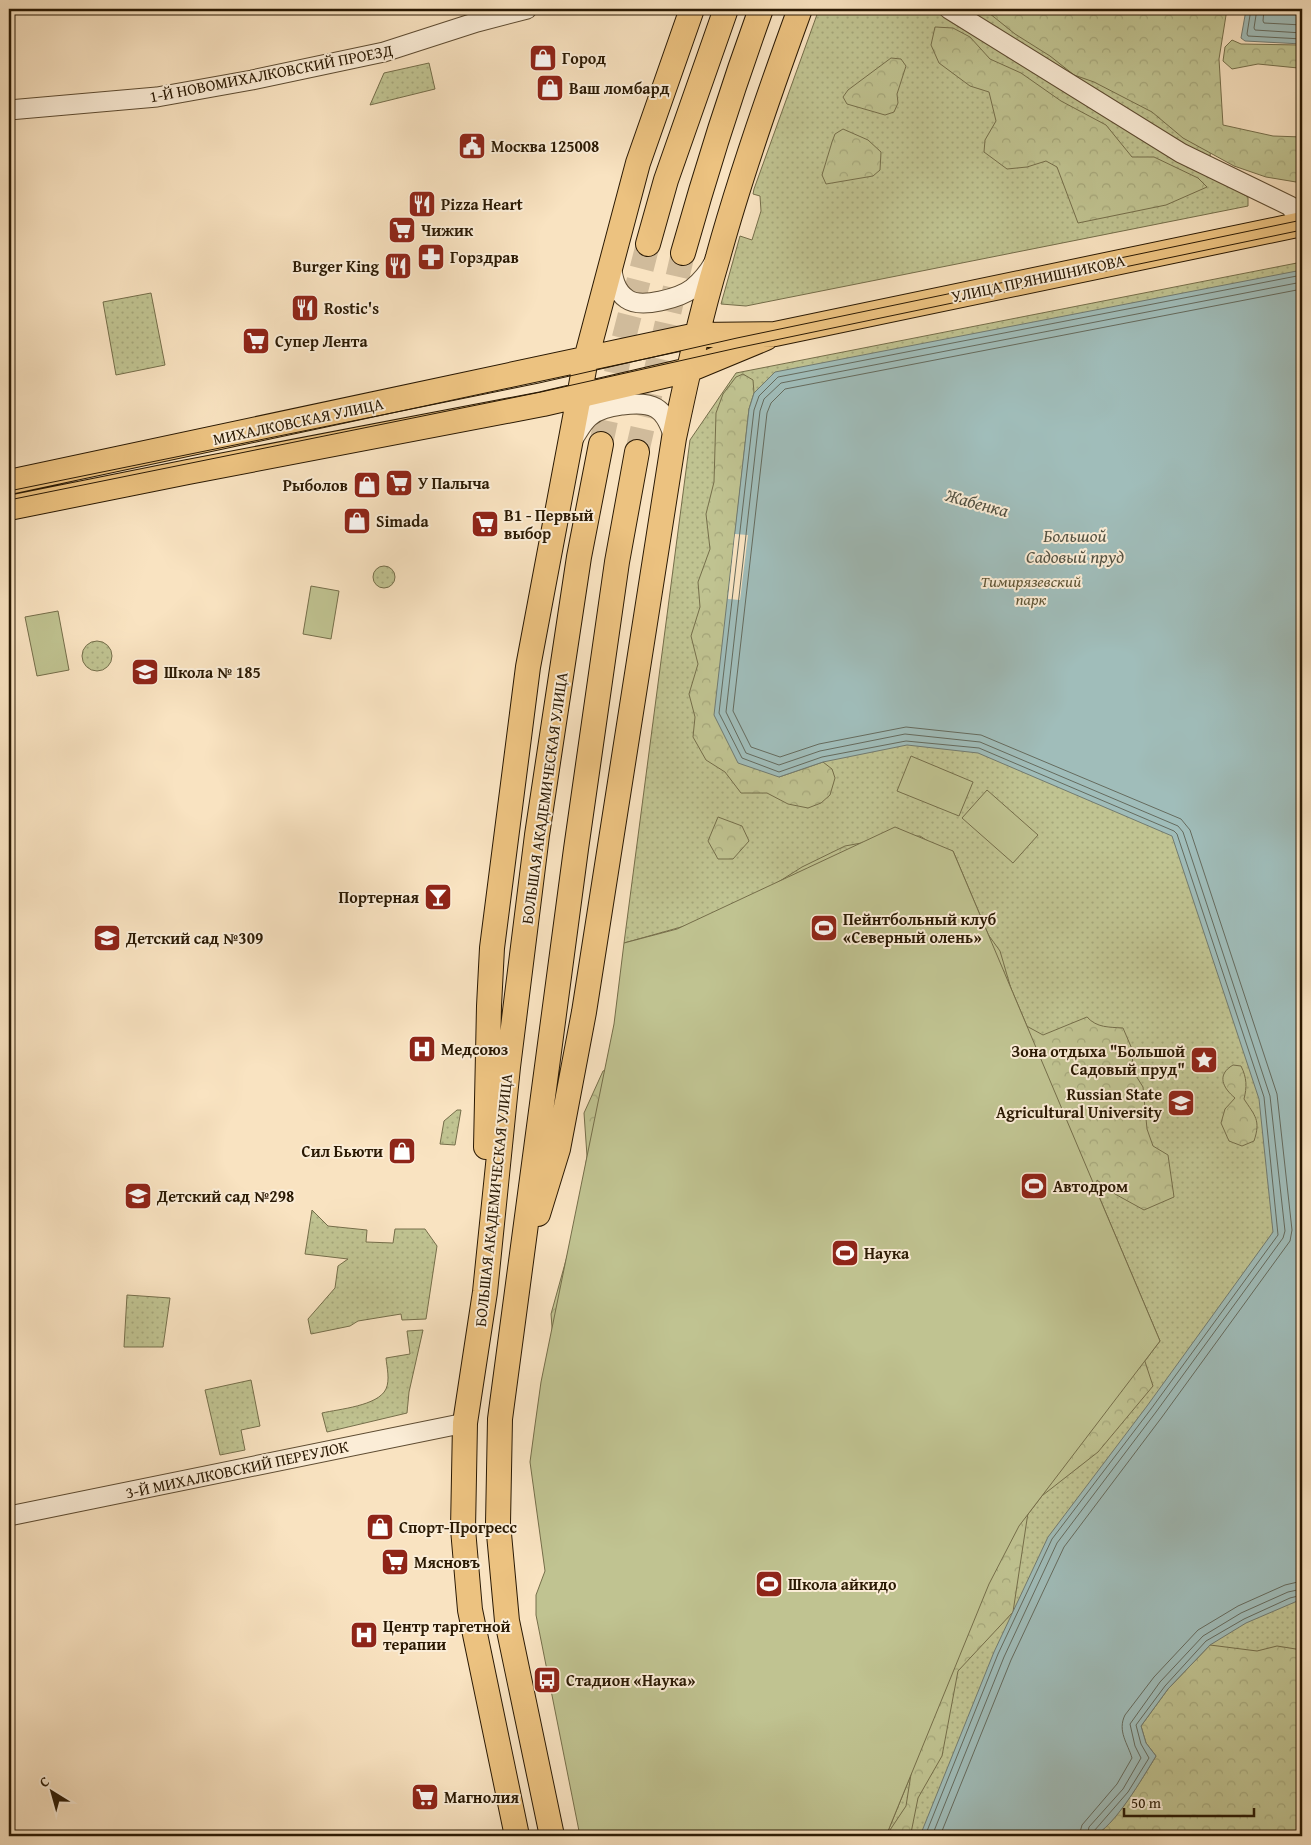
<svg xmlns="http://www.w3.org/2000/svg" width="1311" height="1845" font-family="'Gentium Book Plus',serif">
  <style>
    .green { fill: url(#green-dots); stroke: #756e4a }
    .forest { fill: url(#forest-crowns); stroke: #756e4a }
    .pitch { fill: #c0c391; stroke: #756e4a }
    .water { fill: #a0bdba; stroke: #717b71 }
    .pier { fill: #f9e3c1 }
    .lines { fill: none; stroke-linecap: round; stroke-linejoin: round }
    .shore { stroke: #656b5e; stroke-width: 1 }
    .major-tunnel { stroke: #d0bb9b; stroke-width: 24; stroke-dasharray: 24 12; stroke-linecap: butt }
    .minor-casing { stroke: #5e4c32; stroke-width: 21 }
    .major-casing { stroke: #2a1903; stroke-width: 26 }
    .minor { stroke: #fbedd7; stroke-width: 19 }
    .major { stroke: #ecc280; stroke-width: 24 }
    .tram { stroke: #2a1903; stroke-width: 1 }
    .labels { text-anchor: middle; stroke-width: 4; stroke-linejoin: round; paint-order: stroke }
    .poi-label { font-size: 16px; font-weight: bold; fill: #2a1903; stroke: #fbedd7; text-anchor: start }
    .street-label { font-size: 16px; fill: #2a1903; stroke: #fbedd7 }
    .park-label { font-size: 16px; font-style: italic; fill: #5e5435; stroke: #fbedd7 }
    .water-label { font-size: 18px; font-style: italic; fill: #535243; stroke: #fbedd7 }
  </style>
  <defs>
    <pattern id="green-dots" width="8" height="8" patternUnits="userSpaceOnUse" patternTransform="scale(1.25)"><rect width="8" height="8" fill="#c0c391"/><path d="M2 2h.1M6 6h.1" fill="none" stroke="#a5a77b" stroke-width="1.8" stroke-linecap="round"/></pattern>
    <pattern id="forest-crowns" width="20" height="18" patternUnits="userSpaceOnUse" patternTransform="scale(1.25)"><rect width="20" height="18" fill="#c0c391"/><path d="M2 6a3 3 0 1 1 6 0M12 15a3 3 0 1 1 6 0" fill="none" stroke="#a5a77b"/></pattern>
  </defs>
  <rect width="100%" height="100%" fill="#f9e3c1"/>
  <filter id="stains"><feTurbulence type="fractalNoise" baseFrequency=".004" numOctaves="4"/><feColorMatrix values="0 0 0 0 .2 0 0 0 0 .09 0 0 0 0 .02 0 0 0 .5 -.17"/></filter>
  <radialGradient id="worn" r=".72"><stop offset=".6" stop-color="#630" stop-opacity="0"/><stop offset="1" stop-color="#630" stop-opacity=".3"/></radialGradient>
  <path class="green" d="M819,9h400l-10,165 39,23v9l-502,100 -25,-2 19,-68 12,4 9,-29 -1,-15 -7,-2 1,-5z
    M429,63l6,26 -65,16 14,-32z
    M1302,262v1574h-416l103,-252 30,-58 141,-185 -207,-490 -329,92 66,-503 46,-67z
    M151,293l14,72 -49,10 -13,-73z
    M373 577a11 11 0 1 1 22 0a11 11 0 1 1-22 0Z
    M82 656a15 15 0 1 1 30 0a15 15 0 1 1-30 0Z
    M457,1110h4l-6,35 -15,-1 4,-23z
    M312,1210l16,16 39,4 -1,12 27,1 2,-14h30l12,17 -11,73 -24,1 -1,-6 -43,7 -8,5 -39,8 -3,-15 27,-31 3,-22 10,-7 -43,-5z
    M127,1295l43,3 -7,49h-39z
    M423,1330l-14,62 -2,21 -80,19 -5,-19c17,-4 56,-7 64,-24 4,-9 1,-21 0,-31l24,-4 -3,-23z
    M251,1380l9,46 -19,4 4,20 -25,5 -15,-65z"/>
  <path class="forest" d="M984,9h243l-8,50 4,66 50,11 29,1v46l-36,-6 -32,-11 -51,-28 -31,-26 -58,-30 -20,-7 -24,-19 -35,-22z
    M935,27l18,1 17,9 20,22 31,14 40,28 45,24 26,32h22l44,21 9,9 -41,18 -88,18 -21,-56 -11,-6 -19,6 -20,2 -23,-17 1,-12 11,-19 -7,-29 -19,-6 -31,-23 -8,-18z
    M1232,40l9,4 59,1 2,2v19l-4,2 -40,-4 -26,5 -9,-8 2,-14z
    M891,58l10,1 5,7 -9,28 1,9 -4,9 -9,3 -38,-11 -4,-7 5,-7z
    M843,129l25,11 13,12 -1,18 -7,6 -47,8 -4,-9 10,-33 3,-8z
    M743,374l10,6 1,13 -5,16 -21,190 51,178 44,-15 9,7 3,9 -5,17 -9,8 -13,5 -20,-4 -21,-11h-26l-16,-21 -19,-12 -13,-23 2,-20 -6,-23 9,-30 -7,-28 9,-29 -2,-25 12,-33 -4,-35 8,-32 2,-69 7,-19 13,-17z
    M718,817l24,9 7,15 -16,18h-15l-10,-18z
    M920,836l17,11 29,57 34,47 21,72 22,12 44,-18c10,11 22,10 36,11l9,21 1,22 10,16 4,42 6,17 15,9 6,42 -30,13 -29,-16 -18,-14 -2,29 58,177 -55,66 -69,54 -16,106 -55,59 -16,85 -24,42 -7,35 -2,3h-23l20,-30 10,-64 -361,-376 -4,-52 27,-97 9,-61 -3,-43 19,-42 53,-20 53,-125 93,-59 43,-21 49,-9z
    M1233,1065l8,1c6,12 6,21 3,33 11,17 17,21 10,42l-12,5 -13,-5 -8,-18 4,-14 10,-11c-12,-10 -19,-23 -2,-33z
    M1210,1645l47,6 20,-5 25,4v186h-209c21,-9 50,-59 63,-80l-10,-13 -5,-17 27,-37z"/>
  <path class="pitch" d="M311,586l28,5 -8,48 -28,-5z
    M58,611l11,59 -32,6 -12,-59z
    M911,756l62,26 -14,34 -62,-25z
    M987,790l51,45 -25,28 -51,-45z
    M895,827l58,24 207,490 -141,185 -30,58 -103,252h-306l-44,-221v-20l9,-24 -15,-109 5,-37 6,-43 73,-358 10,-81 53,-14z"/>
  <path class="water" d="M1248,9l54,2v33l-57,-3 -4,-3 5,-28z
    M1302,270v1329l-56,24 -36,22 -42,44 -27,37 5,17 10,13c-13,21 -42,72 -63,80h-173l74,-184 54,-115 99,-131 126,-174 -14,-133 -87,-263 -194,-83 -71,-8 -84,17 -44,15 -41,-14 -24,-48 35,-306 5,-16 21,-21z"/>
  <path class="pier" d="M735,534l13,1 -8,65 -12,-1z"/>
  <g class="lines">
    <path class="shore" d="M1251,9l-4,25 1,2 54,3
      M1257,9l-3,19 1,2 47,3
      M1264,9l-1,12 1,2 38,2
      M925,1836l73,-182 54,-115 99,-130 127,-174 -14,-138 -87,-263 -3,-3 -195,-83 -73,-7 -84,16 -43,15 -37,-14 -23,-45 35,-303 5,-14 19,-19 524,-102
      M932,1836l72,-179 53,-114 99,-131 127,-174 2,-7 -15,-135 -87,-264 -5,-6 -198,-84 -75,-8 -85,17 -41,14 -33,-12 -20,-41 34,-301 4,-12 17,-16 521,-101
      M940,1836l71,-176 53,-113 98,-130 128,-176 2,-11 -15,-136 -87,-264 -9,-11 -200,-84 -75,-8 -87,17 -39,13 -29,-10 -18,-36 34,-298 4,-10 14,-14 517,-100
      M1079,1836l3,-11 35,-41 15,-26c-4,-14 -15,-27 -7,-43l29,-38 44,-47 40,-24 47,-21 17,-4
      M1087,1836l2,-9 34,-38 18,-31 -6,-12 -5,-22 30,-42 43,-46 38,-23 47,-21 14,-3
      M1093,1836l1,-5 34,-39 21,-34 -8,-14 -5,-19 29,-39 41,-45 38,-22 46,-21 12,-3"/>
    <path class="major-tunnel" d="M601,444l20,-95 27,-105
      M637,452l46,-199"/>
    <g class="minor-casing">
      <path id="minor" d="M949,9l232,144 109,53 12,16
        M9,110l148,-13 95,-17 132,-28 93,-30 50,-13
        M611,265c2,13 4,26 16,34 14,10 53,-1 66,-11 8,-7 15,-15 20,-24
        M573,439c5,-7 9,-16 16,-22 9,-8 21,-10 33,-12 30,-4 43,1 52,33
        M9,1516l456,-93"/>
    </g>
    <g class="major-casing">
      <path id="major" d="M648,244l18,-64 60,-171
        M683,253c23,-82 49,-164 78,-244
        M9,482l688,-147 78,-1 527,-110
        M9,508l179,-36 355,-68 146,-34 77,-32
        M486,1147l3,-141 3,-58 36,-281 58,-308 52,-196 54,-154
        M538,1214l20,-65 26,-137 90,-574c13,-61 26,-121 44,-181 23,-84 52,-166 82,-248
        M517,1836l-47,-226 -7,-81 2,-106 20,-131 23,-225 29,-232 42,-278 22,-113
        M552,1836l-45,-215 -9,-98 2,-104 76,-570 41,-287 20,-110"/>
    </g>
    <use href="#minor" class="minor"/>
    <use href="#major" class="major"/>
    <path class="tram" d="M9,491l530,-108 198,-45 565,-118
      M9,500l532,-108 196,-44 565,-118"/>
  </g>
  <defs>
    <g id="shop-square" transform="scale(1.4375)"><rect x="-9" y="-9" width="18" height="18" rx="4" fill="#8f2418" stroke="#fbedd7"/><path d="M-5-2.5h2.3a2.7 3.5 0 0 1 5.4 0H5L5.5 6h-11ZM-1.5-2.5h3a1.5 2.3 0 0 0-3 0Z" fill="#fff"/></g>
    <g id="civic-square" transform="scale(1.4375)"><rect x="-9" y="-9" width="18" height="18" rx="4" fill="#8f2418" stroke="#fbedd7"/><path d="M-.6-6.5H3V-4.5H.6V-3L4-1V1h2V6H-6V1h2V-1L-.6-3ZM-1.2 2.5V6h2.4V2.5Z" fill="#fff"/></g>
    <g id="restaurant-square" transform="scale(1.4375)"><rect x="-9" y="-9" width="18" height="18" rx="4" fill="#8f2418" stroke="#fbedd7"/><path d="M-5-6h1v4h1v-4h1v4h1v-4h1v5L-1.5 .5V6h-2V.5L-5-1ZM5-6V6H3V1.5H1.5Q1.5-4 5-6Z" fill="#fff"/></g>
    <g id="supermarket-square" transform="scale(1.4375)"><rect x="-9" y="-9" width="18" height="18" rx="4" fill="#8f2418" stroke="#fbedd7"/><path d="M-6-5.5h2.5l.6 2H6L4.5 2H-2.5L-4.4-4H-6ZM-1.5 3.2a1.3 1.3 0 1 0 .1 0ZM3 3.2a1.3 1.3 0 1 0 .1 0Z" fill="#fff"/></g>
    <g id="pharmacy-square" transform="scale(1.4375)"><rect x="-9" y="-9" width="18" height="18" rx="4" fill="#8f2418" stroke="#fbedd7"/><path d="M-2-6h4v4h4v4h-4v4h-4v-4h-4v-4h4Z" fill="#fff"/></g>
    <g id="school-square" transform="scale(1.4375)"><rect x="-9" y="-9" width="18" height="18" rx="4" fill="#8f2418" stroke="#fbedd7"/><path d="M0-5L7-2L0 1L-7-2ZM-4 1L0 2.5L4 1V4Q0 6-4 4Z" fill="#fff"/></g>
    <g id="bar-square" transform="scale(1.4375)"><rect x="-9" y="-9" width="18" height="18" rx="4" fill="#8f2418" stroke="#fbedd7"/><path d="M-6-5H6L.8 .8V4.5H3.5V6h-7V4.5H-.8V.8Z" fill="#fff"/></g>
    <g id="stadium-square" transform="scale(1.4375)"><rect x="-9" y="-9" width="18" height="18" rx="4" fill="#8f2418" stroke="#fbedd7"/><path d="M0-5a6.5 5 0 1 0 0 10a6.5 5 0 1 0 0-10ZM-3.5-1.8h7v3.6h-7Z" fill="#fff"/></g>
    <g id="hospital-square" transform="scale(1.4375)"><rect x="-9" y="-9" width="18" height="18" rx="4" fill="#8f2418" stroke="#fbedd7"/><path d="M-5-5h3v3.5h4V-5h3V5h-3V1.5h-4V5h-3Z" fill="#fff"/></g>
    <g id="sight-square" transform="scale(1.4375)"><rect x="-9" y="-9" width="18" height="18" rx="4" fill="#8f2418" stroke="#fbedd7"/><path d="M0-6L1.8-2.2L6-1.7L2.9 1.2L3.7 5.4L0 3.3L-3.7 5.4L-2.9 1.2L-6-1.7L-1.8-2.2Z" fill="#fff"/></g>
    <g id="university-square" transform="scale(1.4375)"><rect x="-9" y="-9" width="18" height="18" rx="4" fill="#8f2418" stroke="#fbedd7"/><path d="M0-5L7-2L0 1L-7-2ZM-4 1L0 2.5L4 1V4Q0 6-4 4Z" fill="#fff"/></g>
    <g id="bus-square" transform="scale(1.4375)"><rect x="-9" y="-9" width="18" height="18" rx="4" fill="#8f2418" stroke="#fbedd7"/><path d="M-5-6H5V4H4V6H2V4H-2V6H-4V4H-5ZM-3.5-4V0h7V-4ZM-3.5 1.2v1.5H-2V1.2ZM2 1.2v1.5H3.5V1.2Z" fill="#fff"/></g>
  </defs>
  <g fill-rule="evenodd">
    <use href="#shop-square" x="543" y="58"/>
    <use href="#shop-square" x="550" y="88"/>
    <use href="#civic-square" x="472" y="146"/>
    <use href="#restaurant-square" x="422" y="204"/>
    <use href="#supermarket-square" x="402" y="230"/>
    <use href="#pharmacy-square" x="431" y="257"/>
    <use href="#restaurant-square" x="398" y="266"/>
    <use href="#restaurant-square" x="305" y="308"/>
    <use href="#supermarket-square" x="256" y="341"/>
    <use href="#supermarket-square" x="399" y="483"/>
    <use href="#shop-square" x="367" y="485"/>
    <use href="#shop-square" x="357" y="521"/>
    <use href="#supermarket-square" x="485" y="524"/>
    <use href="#school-square" x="145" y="672"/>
    <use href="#bar-square" x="438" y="897"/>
    <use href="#stadium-square" x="824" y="928"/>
    <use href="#school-square" x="107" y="938"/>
    <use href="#hospital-square" x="422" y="1049"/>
    <use href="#sight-square" x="1204" y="1060"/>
    <use href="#university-square" x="1181" y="1103"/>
    <use href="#shop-square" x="402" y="1151"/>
    <use href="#stadium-square" x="1034" y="1186"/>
    <use href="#school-square" x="138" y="1196"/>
    <use href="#stadium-square" x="845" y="1253"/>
    <use href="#shop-square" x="380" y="1527"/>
    <use href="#supermarket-square" x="395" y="1562"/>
    <use href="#stadium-square" x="769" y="1584"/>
    <use href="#hospital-square" x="364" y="1635"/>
    <use href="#bus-square" x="547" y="1680"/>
    <use href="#supermarket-square" x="425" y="1797"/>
  </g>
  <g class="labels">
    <g class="poi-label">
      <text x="562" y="64">Город</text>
      <text x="569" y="94">Ваш ломбард</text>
      <text x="491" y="152">Москва 125008</text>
      <text x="441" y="210">Pizza Heart</text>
      <text x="421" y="236">Чижик</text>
      <text x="450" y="263">Горздрав</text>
      <text x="379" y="272" text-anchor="end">Burger King</text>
      <text x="324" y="314">Rostic's</text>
      <text x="275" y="347">Супер Лента</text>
      <text x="418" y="489">У Палыча</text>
      <text x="348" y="491" text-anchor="end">Рыболов</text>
      <text x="504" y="521">В1 - Первый<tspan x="504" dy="18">выбор</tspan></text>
      <text x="376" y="527">Simada</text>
      <text x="164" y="678">Школа № 185</text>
      <text x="419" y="903" text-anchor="end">Портерная</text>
      <text x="843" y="925">Пейнтбольный клуб<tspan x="843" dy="18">«Северный олень»</tspan></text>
      <text x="126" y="944">Детский сад №309</text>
      <text x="441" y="1055">Медсоюз</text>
      <text x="1185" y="1057" text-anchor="end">Зона отдыха "Большой<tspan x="1185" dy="18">Садовый пруд"</tspan></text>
      <text x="1162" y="1100" text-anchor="end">Russian State<tspan x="1162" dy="18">Agricultural University</tspan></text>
      <text x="383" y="1157" text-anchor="end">Сил Бьюти</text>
      <text x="1053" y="1192">Автодром</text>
      <text x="157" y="1202">Детский сад №298</text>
      <text x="864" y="1259">Наука</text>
      <text x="399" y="1533">Спорт-Прогресс</text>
      <text x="414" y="1568">Мясновъ</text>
      <text x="788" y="1590">Школа айкидо</text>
      <text x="383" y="1632">Центр таргетной<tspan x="383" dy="18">терапии</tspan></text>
      <text x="566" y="1686">Стадион «Наука»</text>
      <text x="444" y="1803">Магнолия</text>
    </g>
    <g class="street-label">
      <text transform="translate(271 73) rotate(-11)" y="6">1-Й НОВОМИХАЛКОВСКИЙ ПРОЕЗД</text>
      <text transform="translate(1038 278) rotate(-12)" y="6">УЛИЦА ПРЯНИШНИКОВА</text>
      <text transform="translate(298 421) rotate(-12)" y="6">МИХАЛКОВСКАЯ УЛИЦА</text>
      <text transform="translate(544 798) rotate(-82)" y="6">БОЛЬШАЯ АКАДЕМИЧЕСКАЯ УЛИЦА</text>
      <text transform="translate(493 1200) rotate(-84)" y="6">БОЛЬШАЯ АКАДЕМИЧЕСКАЯ УЛИЦА</text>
      <text transform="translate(237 1469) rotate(-12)" y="6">3-Й МИХАЛКОВСКИЙ ПЕРЕУЛОК</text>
    </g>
    <g class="park-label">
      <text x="1031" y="587">Тимирязевский<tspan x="1031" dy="18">парк</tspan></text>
    </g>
    <g class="water-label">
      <text transform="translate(977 503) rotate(15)" y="6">Жабенка</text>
      <text x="1075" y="542">Большой<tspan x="1075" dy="21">Садовый пруд</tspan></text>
    </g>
  </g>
  <rect width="1311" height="1845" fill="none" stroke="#f9e3c1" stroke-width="30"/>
  <rect x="10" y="10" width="1291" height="1825" fill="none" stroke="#2a1903" stroke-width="2.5"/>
  <rect x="15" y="15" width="1281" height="1815" fill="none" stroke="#2a1903"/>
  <g transform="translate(52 1792) rotate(323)" stroke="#fbedd7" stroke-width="4" paint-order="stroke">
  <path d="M0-4L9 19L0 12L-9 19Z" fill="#2a1903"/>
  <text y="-8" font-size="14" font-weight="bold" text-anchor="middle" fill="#2a1903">С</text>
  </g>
  <path d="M1124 1808v8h130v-8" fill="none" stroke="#2a1903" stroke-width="2.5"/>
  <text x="1131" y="1808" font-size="15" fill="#2a1903" stroke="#fbedd7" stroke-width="4" paint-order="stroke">50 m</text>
  <rect width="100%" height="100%" filter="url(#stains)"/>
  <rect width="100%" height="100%" fill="url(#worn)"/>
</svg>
